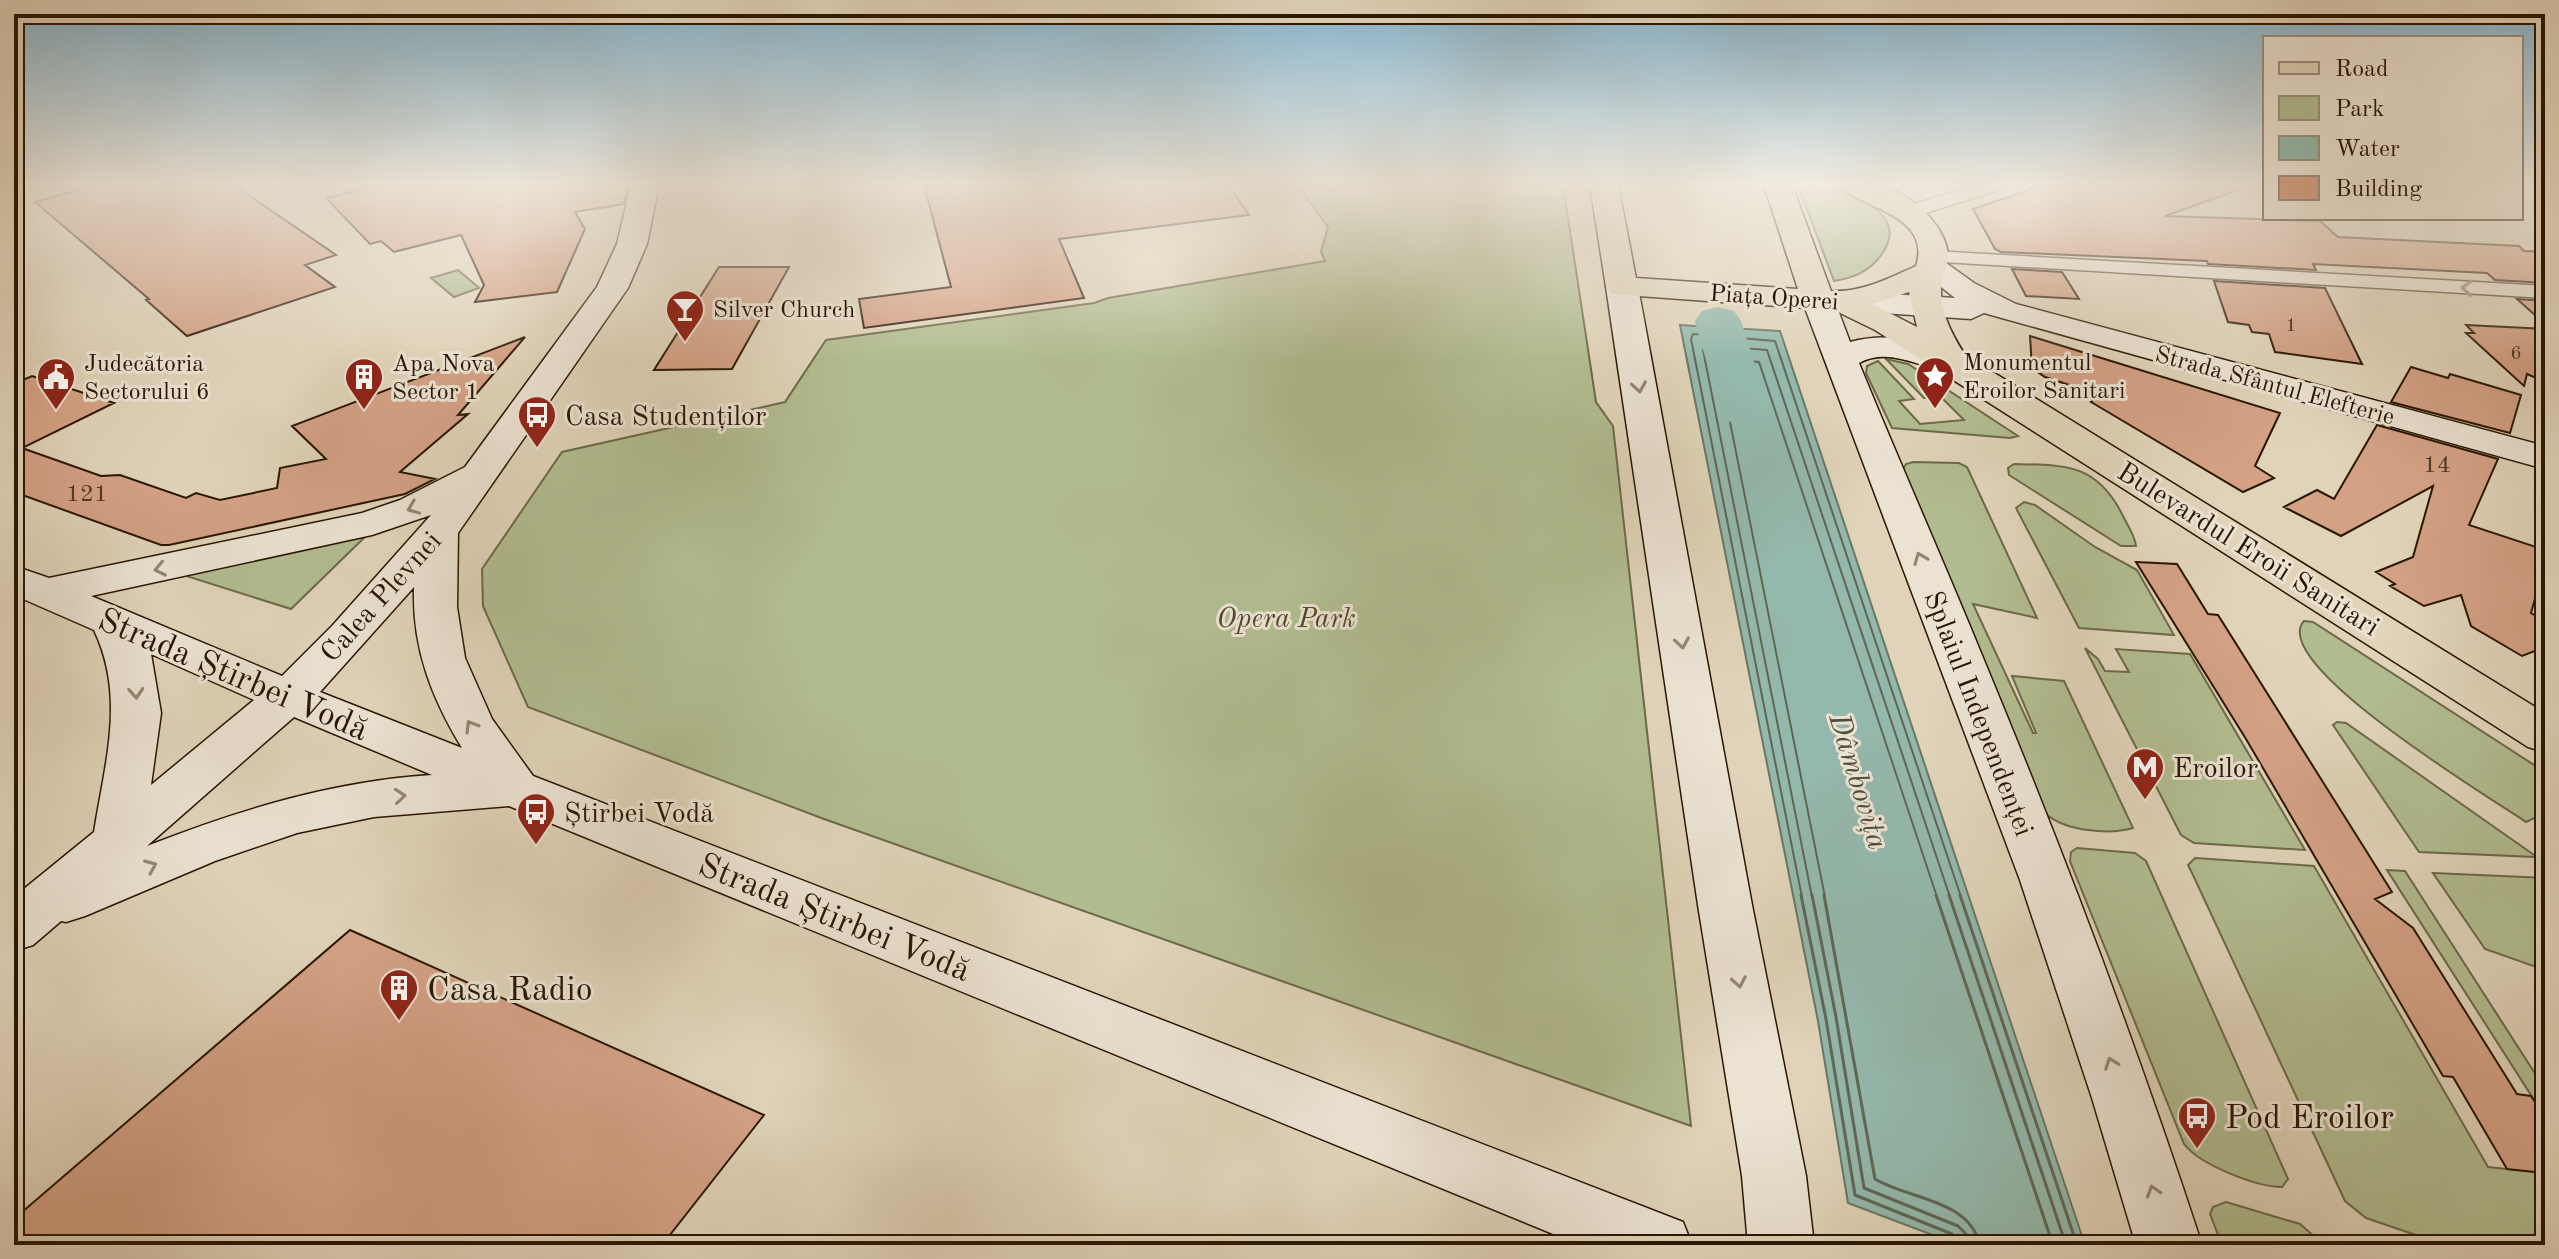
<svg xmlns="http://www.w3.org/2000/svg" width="2559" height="1259" font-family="'Old Standard TT',serif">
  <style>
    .green { fill: #b1bc90; stroke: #6d6948; stroke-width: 2 }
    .water { fill: #94b8ab; stroke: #697767; stroke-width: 2 }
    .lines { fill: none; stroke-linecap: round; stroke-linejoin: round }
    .shore-far1 { stroke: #5e6756; stroke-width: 2 }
    .shore { stroke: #5e6756; stroke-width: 3 }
    .river { fill: #94b8ab; fill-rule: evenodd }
    .building { fill: #d4a185; stroke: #291601; stroke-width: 2 }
    .street-casing { stroke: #57452f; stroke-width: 3 }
    .secondary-casing { stroke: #291601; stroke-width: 3 }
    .primary-casing { stroke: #291601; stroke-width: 3 }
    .street { fill: #ebe2d2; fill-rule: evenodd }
    .secondary { fill: #ebe2d2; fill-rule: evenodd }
    .primary { fill: #e0d3b9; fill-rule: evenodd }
    .oneway { stroke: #948674 }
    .labels { text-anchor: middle; stroke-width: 6; stroke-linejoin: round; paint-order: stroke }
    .far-number-label { font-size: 20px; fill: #543922 }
    .far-street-label { font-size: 24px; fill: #291601; stroke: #ebe2d2 }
    .far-poi-label { font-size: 24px; fill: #291601; stroke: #ebe2d2; text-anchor: start }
    .number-label { font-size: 24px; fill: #543922 }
    .poi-label { font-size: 28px; fill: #291601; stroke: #ebe2d2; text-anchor: start }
    .street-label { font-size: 28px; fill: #291601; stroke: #ebe2d2 }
    .park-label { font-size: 28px; font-style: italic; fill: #52482c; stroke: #ebe2d2 }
    .water-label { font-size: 30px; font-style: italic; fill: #4e4f3c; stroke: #ebe2d2 }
    .near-street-label { font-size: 34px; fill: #291601; stroke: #ebe2d2 }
    .near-poi-label { font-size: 34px; fill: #291601; stroke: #ebe2d2; text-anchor: start }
  </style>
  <rect width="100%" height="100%" fill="#e0d3b9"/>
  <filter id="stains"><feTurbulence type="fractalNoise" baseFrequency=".0025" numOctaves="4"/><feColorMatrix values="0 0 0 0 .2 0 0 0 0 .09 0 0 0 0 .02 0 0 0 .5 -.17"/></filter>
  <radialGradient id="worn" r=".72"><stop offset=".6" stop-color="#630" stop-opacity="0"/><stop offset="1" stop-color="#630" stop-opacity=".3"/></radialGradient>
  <path class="green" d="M1297,185h266l33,217 17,24 78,700 -867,-307 -296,-112 -45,-101 -1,-37 80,-117 223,-50 41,-62 268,-37 14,-5 217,-37 -4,-9 7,-25z
    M1798,185c35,0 123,24 80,74 -12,14 -26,19 -44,22z
    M458,270l21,18 -25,9 -23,-19z
    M1886,359l22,5 110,72 -8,2 -118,-10 -26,-55 1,-7 11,-5 36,38 -15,2 21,23 44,-4 -23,-23 -17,1z
    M1913,462l46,1 8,4 70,151 -64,-14 60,129h3l-24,-57 52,5 69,147c-24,7 -68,3 -87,-14l-143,-345 3,-5z
    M2014,464c50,1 81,-1 107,48 5,11 14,23 15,34h-15l-112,-71 -1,-7z
    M2024,502l11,3 60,42 42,23 37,65 -95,-7 -63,-120z
    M370,532l-79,77 -108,-34z
    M2304,621l9,1 232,150v41l-19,9c-32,-22 -260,-159 -222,-201z
    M2085,648l13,11 7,12 24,1 -13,-23 74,5 115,196 -111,-7 -13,-8z
    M2337,722l9,1 191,134 -118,-5 -86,-127z
    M2077,848l58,5 11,8 142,318 -6,8c-25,0 -82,-22 -98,-43l-114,-283 1,-9z
    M2195,858l119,8 174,301 57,6v72h-100l-79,-27 -21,-17 -153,-328 -4,-8z
    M2387,870l18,1 140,218v28z
    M2433,873l112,5v92l-60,-21z
    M2226,1202l74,22 24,21h-102l-12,-31 3,-7z"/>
  <path class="water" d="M1680,325l100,6 305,914h-126l-111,-42 -30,-182z"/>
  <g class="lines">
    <path class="shore-far1" d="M1802,897l-111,-558 2,-5 82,7 186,556
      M1812,897l-109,-547 3,-5 61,5 183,547
      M1825,897l-107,-535 3,-4 38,4 178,535"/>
    <path class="shore" d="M1801,895l25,124 29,176 97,39 6,11
      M1812,895l24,122 28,171 94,38 8,8 2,11
      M1824,895l51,284c35,21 94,20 105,66
      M1936,895l117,350
      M1949,895l117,350
      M1960,895l117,350"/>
    <path class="river" d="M1718,307l16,4 7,10 29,89 -7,11 -18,4 -18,-4 -7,-11 -25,-89 7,-10z"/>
  </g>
  <path class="building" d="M96,185h138l102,70 -31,10 30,22 -148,49 -41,-36 3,-1 -114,-97z
    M377,185h251l-4,19 -49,8 10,17 -28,63 -82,10 9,-17 -23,-50 -67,17 -13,-11 -11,3 -44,-46z
    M924,185h304l21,30 -190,24 25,59 -220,30 -5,-29 92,-12z
    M2043,185h197l1,4 -76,27 155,5 18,16 181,9 5,5 21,1v31l-50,-3 -8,-7 -174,-9 3,6 -108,-6 -1,-3 -206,-9 -6,-3 -22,-40z
    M719,267h70l-57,102 -78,1z
    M2012,269l50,3 17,27 -53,-3z
    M2214,281l111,7 37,76 -87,-12 -6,-18 -17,-2 -3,-7 -21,-3z
    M2517,299l28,2v23z
    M2466,325l79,4v53l-18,-8 -3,12 -58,-53h8z
    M2030,336l250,77 -25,53 19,12 -31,14 -152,-90 9,-7 -55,-18 -13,-9z
    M525,337l-67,78 10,-1 -68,58 35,7 -30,15 -236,51h-8l-147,-53v-108l18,-8 82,27 -92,45 79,28 19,-1 66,23 10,-5 24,7 57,-12 3,-20 46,-9 -34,-33z
    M2411,367l37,11 2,-4 71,21 -11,38 -119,-31z
    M2377,425l121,34 -29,66 76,25v12l-14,51 14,8v26l-23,9 -51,-30 -10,-31 -37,11 -34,-20 5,-2 -19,-12 37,-15 20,-71 -92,50 -57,-29 33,-17 17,9z
    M2136,562l41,2 31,50 10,1 174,277 -17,7 38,29 104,166 14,2 14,21v56l-38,-4 -54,-92 -10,-1 -197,-337z
    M350,930l414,185 -102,130h-648v-26z"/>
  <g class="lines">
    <g class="street-casing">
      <path id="street" d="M1975,185h29l-2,4 -86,27 -7,2 -10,-6 3,-4z
        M1933,251l612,35v12l-619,-37 -3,-4z"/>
    </g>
    <g class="secondary-casing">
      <path id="secondary" d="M631,185h28l-12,59 -19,44 -170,245 -1,74 8,51 27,61 41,57 1150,446 9,23h-112l-1071,-439 -135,11 -77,16 -82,28 -130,55 -19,6 -5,-1 -28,24 -19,6v-54l80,-65c11,-70 32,-135 0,-202l-80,-35v-29l35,12 313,-65 38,-13 65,-33 132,-180 20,-43zM431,515l-99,111 -50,50 -191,-80 281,-61zM414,587c-2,60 17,110 48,161l-142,-56zM151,654l103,46 -103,85 10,-72zM294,717l138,58c-99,6 -193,35 -285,71z
        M1931,258l11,2 32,23 42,21 529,142v23l-561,-156 -13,6 -133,-9 12,32c40,-11 77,0 115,13l5,7 -5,7c-35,9 -70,-26 -106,-6 41,101 86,201 127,302 79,190 152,384 216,580h-66l-44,-147 -72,-218 -218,-580 5,-7c12,-3 21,1 33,-2l115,7 -39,-31 4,-7z
        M1622,278l11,2 5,7 114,618 54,271 8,69h-66l-6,-69 -44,-271 -92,-618 5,-7z"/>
    </g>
    <g class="primary-casing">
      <path id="primary" d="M1590,185h28l18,93 162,11 -34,-104h28l39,106c30,2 58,-13 85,-25 17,-53 -60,-58 -76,-81 12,0 26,-2 37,0 30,5 70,40 71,71 0,8 -5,15 -6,24 -5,27 9,53 23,75l580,358v39l-17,-5 -653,-417 -41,-20 -223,-16 -5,-7zM1909,292l8,35 -45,-23z"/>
    </g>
    <use href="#street" class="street"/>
    <use href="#secondary" class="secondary"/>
    <use href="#primary" class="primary"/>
  </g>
  <defs><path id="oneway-chevron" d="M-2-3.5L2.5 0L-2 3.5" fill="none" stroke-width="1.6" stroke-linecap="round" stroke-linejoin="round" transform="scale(2)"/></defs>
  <g class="oneway">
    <use href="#oneway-chevron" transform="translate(2467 288) rotate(-177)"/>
    <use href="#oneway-chevron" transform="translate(1639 387) rotate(81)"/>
    <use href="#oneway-chevron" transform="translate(413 508) rotate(158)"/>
    <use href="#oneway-chevron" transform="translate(1920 558) rotate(-112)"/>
    <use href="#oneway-chevron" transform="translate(160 569) rotate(168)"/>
    <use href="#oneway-chevron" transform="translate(1682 643) rotate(81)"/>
    <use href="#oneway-chevron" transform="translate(136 693) rotate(86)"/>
    <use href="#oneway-chevron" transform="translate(471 726) rotate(-121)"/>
    <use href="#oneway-chevron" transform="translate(400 796) rotate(-5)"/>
    <use href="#oneway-chevron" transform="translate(151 866) rotate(-23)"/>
    <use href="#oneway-chevron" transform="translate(1739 982) rotate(80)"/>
    <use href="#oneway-chevron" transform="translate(2111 1063) rotate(-110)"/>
    <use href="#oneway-chevron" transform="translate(2153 1191) rotate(-107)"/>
  </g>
  <linearGradient id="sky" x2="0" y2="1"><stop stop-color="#86b6d0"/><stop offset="0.51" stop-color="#f1ebe0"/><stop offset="1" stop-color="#f1ebe0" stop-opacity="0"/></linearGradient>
  <rect width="2559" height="361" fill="url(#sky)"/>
  <defs>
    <g id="bar-pin" transform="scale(2)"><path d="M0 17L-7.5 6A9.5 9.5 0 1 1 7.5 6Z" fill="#8f2418" stroke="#ebe2d2"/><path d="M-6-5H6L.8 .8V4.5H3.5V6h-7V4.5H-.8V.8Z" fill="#fff"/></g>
    <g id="sight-pin" transform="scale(2)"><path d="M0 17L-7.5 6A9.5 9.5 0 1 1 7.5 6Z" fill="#8f2418" stroke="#ebe2d2"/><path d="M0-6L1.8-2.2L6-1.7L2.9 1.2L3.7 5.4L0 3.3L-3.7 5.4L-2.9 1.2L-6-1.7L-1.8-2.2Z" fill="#fff"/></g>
    <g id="civic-pin" transform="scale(2)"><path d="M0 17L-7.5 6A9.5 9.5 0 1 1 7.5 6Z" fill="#8f2418" stroke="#ebe2d2"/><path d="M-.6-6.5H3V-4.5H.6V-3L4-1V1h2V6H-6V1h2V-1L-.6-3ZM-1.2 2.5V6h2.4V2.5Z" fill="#fff"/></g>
    <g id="building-pin" transform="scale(2)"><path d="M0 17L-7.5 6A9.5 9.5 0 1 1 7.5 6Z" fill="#8f2418" stroke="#ebe2d2"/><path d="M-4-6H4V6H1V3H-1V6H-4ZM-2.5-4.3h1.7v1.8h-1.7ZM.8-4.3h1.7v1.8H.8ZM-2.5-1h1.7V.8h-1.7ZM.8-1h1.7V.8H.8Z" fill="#fff"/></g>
    <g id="bus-pin" transform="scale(2)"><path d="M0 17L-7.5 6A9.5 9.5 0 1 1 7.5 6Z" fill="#8f2418" stroke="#ebe2d2"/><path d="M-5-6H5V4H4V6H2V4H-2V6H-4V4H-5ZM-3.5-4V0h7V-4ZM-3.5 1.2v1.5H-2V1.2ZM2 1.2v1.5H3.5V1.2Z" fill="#fff"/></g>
    <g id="metro-pin" transform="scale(2)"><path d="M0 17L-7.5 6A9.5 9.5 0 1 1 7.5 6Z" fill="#8f2418" stroke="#ebe2d2"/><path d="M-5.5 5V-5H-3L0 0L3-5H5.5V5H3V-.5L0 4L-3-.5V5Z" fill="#fff"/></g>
  </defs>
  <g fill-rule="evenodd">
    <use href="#bar-pin" x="685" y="309"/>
    <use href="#sight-pin" x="1935" y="376"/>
    <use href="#civic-pin" x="56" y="377"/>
    <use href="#building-pin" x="364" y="377"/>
    <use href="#bus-pin" x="537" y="415"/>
    <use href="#metro-pin" x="2145" y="767"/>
    <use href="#bus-pin" x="536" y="812"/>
    <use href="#building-pin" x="399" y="988"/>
    <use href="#bus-pin" x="2197" y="1116"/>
  </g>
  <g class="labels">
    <g class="far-number-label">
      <text x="2291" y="331">1</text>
      <text x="2516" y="359">6</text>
    </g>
    <g class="far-street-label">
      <text transform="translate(1774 297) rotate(4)" y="8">Piața Operei</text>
      <text transform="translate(2275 385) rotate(15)" y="8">Strada Sfântul Elefterie</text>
    </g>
    <g class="far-poi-label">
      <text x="713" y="317">Silver Church</text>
      <text x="1963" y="370">Monumentul<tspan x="1963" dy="28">Eroilor Sanitari</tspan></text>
      <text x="84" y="371">Judecătoria<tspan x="84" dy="28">Sectorului 6</tspan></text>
      <text x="392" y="371">Apa Nova<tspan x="392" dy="28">Sector 1</tspan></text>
    </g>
    <g class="number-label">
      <text x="2437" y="472">14</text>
      <text x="87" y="501">121</text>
    </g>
    <g class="poi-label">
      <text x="565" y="425">Casa Studenților</text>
      <text x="2173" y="777">Eroilor</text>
      <text x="564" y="822">Știrbei Vodă</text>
    </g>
    <g class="street-label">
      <text transform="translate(2249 548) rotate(32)" y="10">Bulevardul Eroii Sanitari</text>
      <text transform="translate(380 596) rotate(-48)" y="10">Calea Plevnei</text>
      <text transform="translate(1980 713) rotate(69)" y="10">Splaiul Independenței</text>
    </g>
    <g class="park-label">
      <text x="1286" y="627">Opera Park</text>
    </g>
    <g class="water-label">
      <text transform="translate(1859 781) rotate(73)" y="10">Dâmbovița</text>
    </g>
    <g class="near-street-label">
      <text transform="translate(234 673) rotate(23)" y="12">Strada Știrbei Vodă</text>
      <text transform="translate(835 916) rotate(22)" y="12">Strada Știrbei Vodă</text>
    </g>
    <g class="near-poi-label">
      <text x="427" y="1000">Casa Radio</text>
      <text x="2225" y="1128">Pod Eroilor</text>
    </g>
  </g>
  <rect width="2559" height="1259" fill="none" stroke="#e0d3b9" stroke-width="48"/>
  <rect x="16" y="16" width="2527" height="1227" fill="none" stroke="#291601" stroke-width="4"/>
  <rect x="24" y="24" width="2511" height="1211" fill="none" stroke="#291601" stroke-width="2"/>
  <rect x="2263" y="36" width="260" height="184" fill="#ebe2d2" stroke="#9d907e" stroke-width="2"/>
  <rect x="2279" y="62" width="40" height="12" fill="#e0d3b9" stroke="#9d907e" stroke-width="2"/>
  <text x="2335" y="76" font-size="24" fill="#291601">Road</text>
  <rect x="2279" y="96" width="40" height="24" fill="#b1bc90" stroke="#9d907e" stroke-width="2"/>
  <text x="2335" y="116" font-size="24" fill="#291601">Park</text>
  <rect x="2279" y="136" width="40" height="24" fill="#94b8ab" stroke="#9d907e" stroke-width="2"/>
  <text x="2335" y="156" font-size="24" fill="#291601">Water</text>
  <rect x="2279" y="176" width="40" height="24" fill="#d4a185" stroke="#9d907e" stroke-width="2"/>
  <text x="2335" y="196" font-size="24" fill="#291601">Building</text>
  <rect width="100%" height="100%" filter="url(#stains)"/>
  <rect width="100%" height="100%" fill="url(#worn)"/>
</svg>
